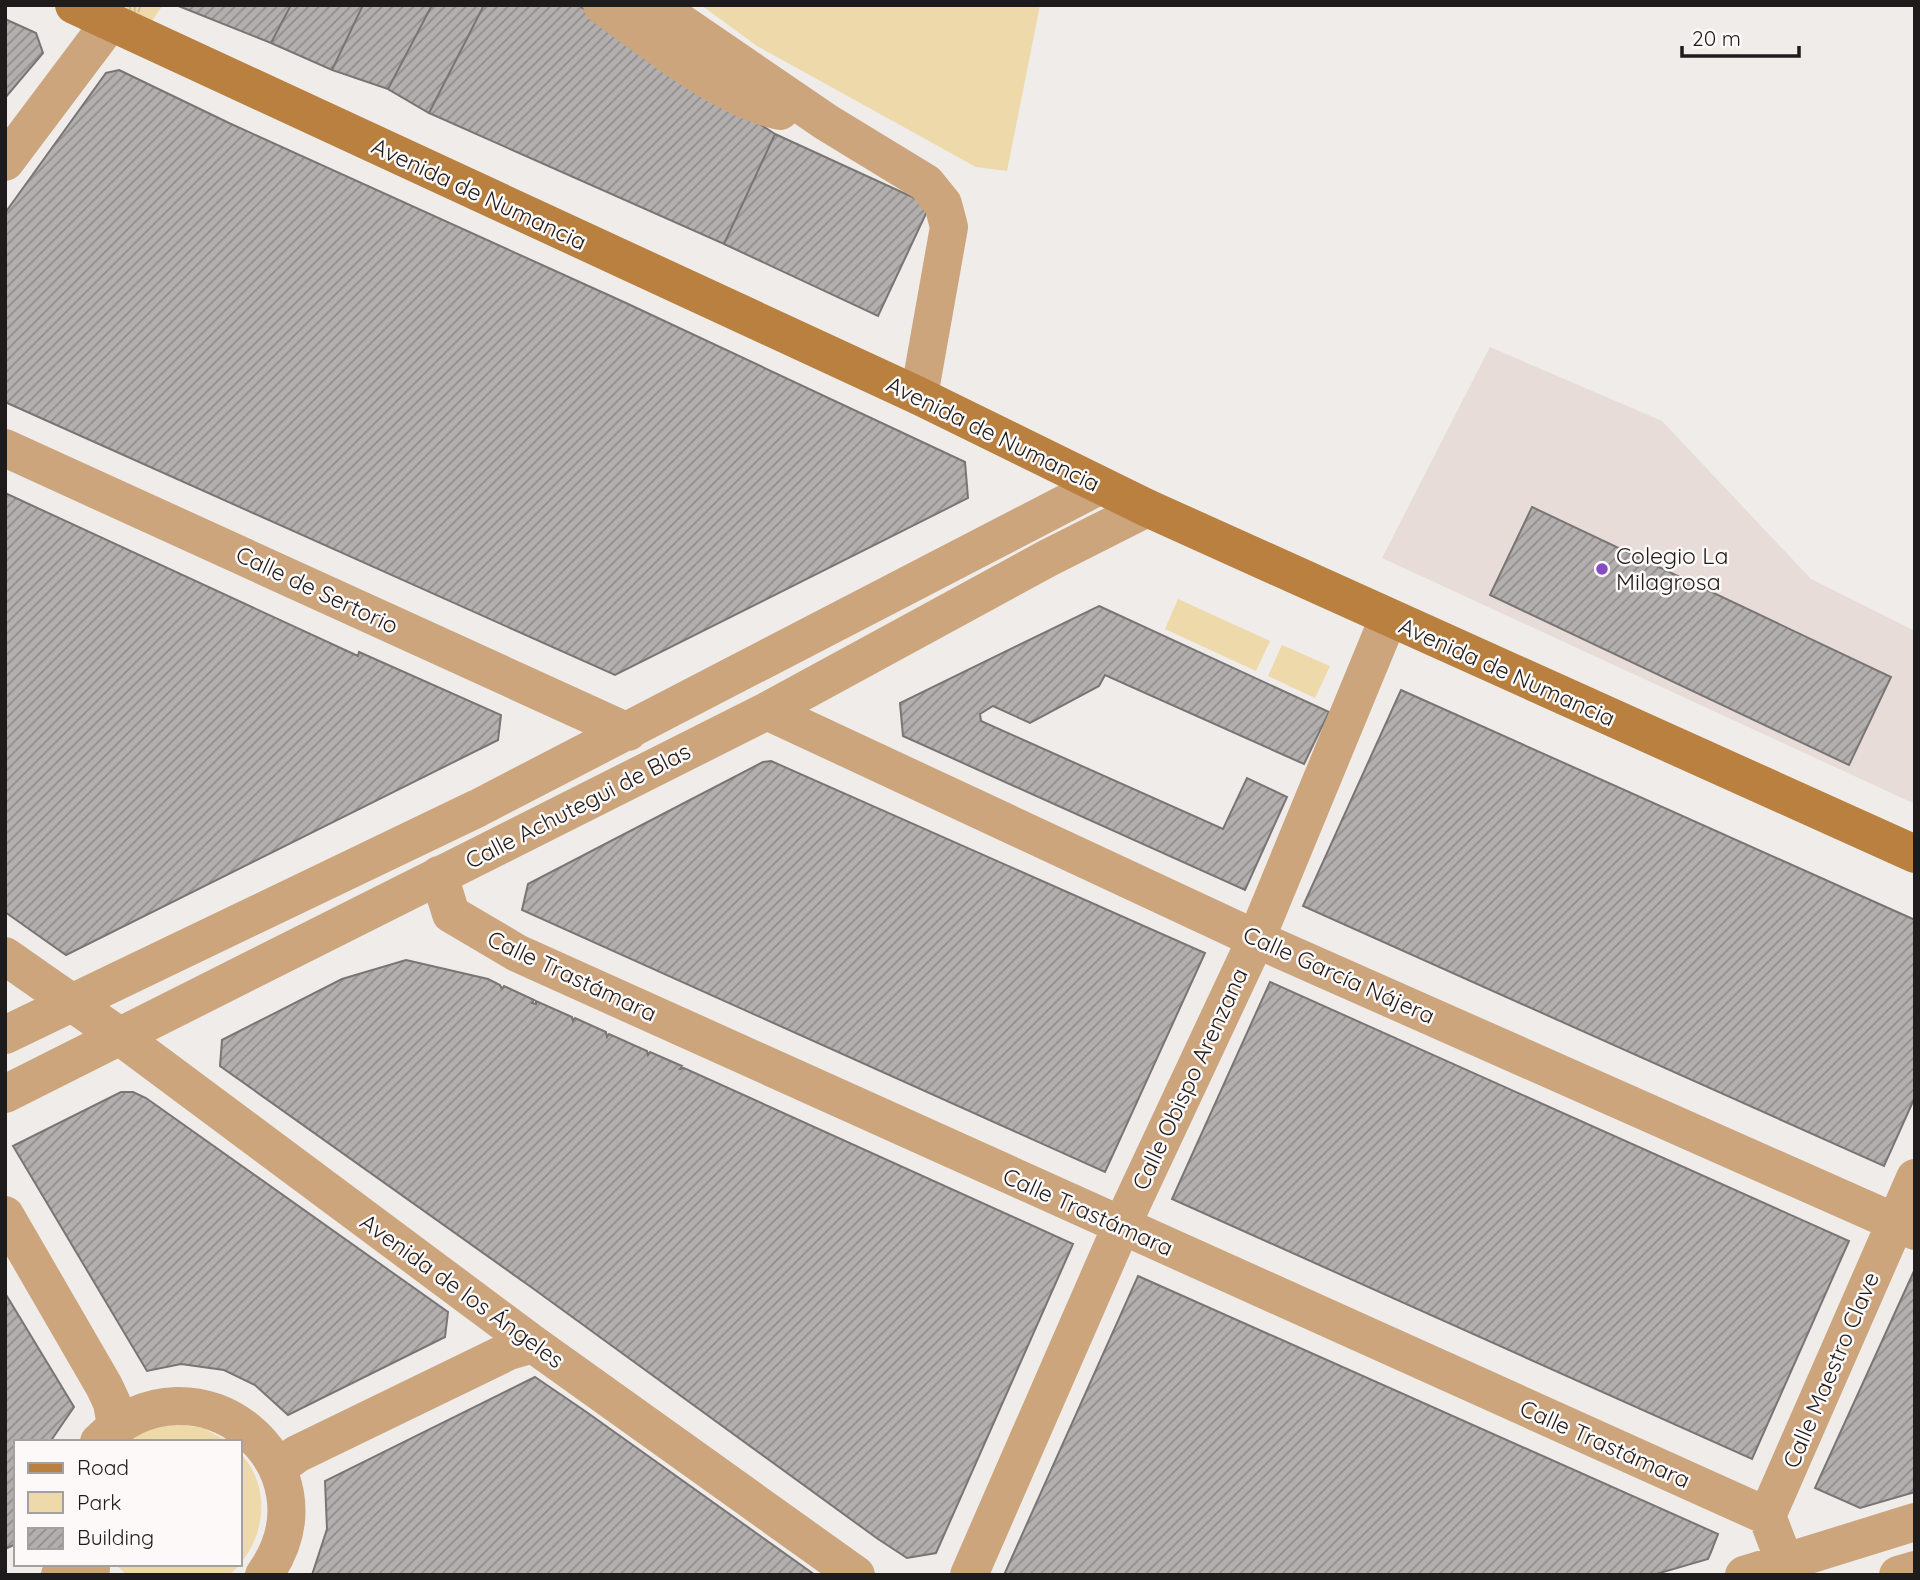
<svg xmlns="http://www.w3.org/2000/svg" width="1920" height="1580" font-family="Quicksand,sans-serif">
  <style>
    .built { fill: #e7dcd7 }
    .green { fill: #edd9aa }
    .park { fill: url(#park-tufts) }
    .building { fill: url(#building-hatch); stroke: #797575; stroke-width: 2 }
    .lines { fill: none; stroke-linecap: round; stroke-linejoin: round }
    .street { stroke: #cca57d; stroke-width: 38 }
    .secondary { stroke: #b98040; stroke-width: 38 }
    .poi-dot { fill: #874cc2; stroke: #fdf9f8; stroke-width: 2.5 }
    .labels { text-anchor: middle; stroke-width: 5; stroke-linejoin: round; paint-order: stroke }
    .street-label { font-size: 23px; fill: #1d1b1b; stroke: #fdf9f8 }
    .poi-label { font-size: 23px; fill: #1d1b1b; stroke: #fdf9f8; text-anchor: start }
  </style>
  <defs>
    <pattern id="park-tufts" width="24" height="20" patternUnits="userSpaceOnUse" patternTransform="scale(1.75)"><rect width="24" height="20" fill="#edd9aa"/><path d="M3 7l-1-3M5 7V3M7 7l1-3M15 17l-1-3M17 17v-4M19 17l1-3" fill="none" stroke="#cbba92"/></pattern>
    <pattern id="building-hatch" width="6" height="6" patternUnits="userSpaceOnUse" patternTransform="scale(1.75)"><rect width="6" height="6" fill="#b2afae"/><path d="M-1 1l2-2M0 6l6-6M5 7l2-2" fill="none" stroke="#908e8d"/></pattern>
  </defs>
  <rect width="100%" height="100%" fill="#efecea"/>
  <path class="built" d="M1490,347l172,74 149,158 104,52v173l-533,-246z"/>
  <path class="green" d="M701,5h339l-33,166 -31,-4 -219,-121z
    M1178,599l92,42 -14,30 -91,-42z
    M1282,645l48,21 -15,32 -47,-22z
    M176,1424l27,4 26,14h-103l22,-13z
    M240,1453c34,35 25,92 -11,122h-102l-12,-11h125z"/>
  <path class="park" d="M105,5h58l-14,20z"/>
  <path class="building" d="M176,5h115l-20,38z
    M291,5h72l-31,65 -61,-27z
    M363,5h69l-44,84 -56,-19z
    M432,5h52l-55,108 -41,-24z
    M484,5h94l197,129 -51,110 -295,-131z
    M5,19l31,14 7,20 -38,45z
    M119,70l110,53 397,180 339,159 3,36 -353,177 -610,-273v-189l101,-140z
    M775,134l155,71 -52,111 -154,-72z
    M5,493l353,163 1,-4 142,63 -3,25 -432,215 -61,-43z
    M1532,507l359,170 -42,88 -359,-170z
    M1099,606l230,106 -25,52 -199,-89 -6,11 -69,37 -37,-17 -13,8 1,7 242,108 24,-51 40,19 -42,93 -342,-154 -3,-33z
    M1401,690l514,230v177l-31,69 -581,-260z
    M771,761l434,192 -100,219 -583,-262 6,-26 235,-122z
    M406,960l82,19 12,6 2,4 2,-3 30,14 -2,3 4,1v-3l36,16 1,4 2,-3 31,14 1,5 2,-3 38,17 1,4 2,-3 32,14 -2,3 4,-1 389,176 -137,309 -29,5 -29,-19 -347,-252 -311,-221 2,-26 120,-61z
    M1270,982l579,259 -97,218 -580,-260z
    M121,1092h12l13,6 302,214 -3,25 -157,78 -33,-30 -31,-15 -43,-6 -34,7 -134,-225z
    M1914,1271l1,221 -55,16 -45,-20z
    M1138,1276l580,258 -7,18 -3,7 -55,16h-649z
    M5,1293l69,114 -24,35h-34v102l-11,5z
    M535,1377l50,34 230,164h-503l15,-46 -2,-48z"/>
  <g class="lines">
    <path class="street" d="M602,5c50,36 119,93 178,106
      M655,5l171,117 100,61 17,21 6,23 -30,169
      M5,162l106,-141
      M5,448l623,284
      M767,711l489,228 659,292
      M439,875l12,39 66,39 1250,563
      M5,956l113,79 415,309 323,231
      M5,1035l473,-227 621,-322
      M5,1094l762,-383 281,-153 99,-50
      M5,1215l99,171 8,17 4,22
      M99,1442c96,-98 244,23 165,133
      M278,1468l19,-14 212,-103 24,-7
      M1785,1563l-18,-47 148,-338
      M60,1575l31,-6
      M969,1575l152,-348 135,-288 132,-320
      M1744,1575l171,-53
      M1898,1575l17,-5"/>
    <path class="secondary" d="M74,5l845,391 228,112 768,346"/>
  </g>
  <circle class="poi-dot" cx="1602" cy="569" r="7"/>
  <g class="labels">
    <g class="street-label">
      <text transform="translate(479 194) rotate(25)" y="8">Avenida de Numancia</text>
      <text transform="translate(993 434) rotate(26)" y="8">Avenida de Numancia</text>
      <text transform="translate(317 590) rotate(25)" y="8">Calle de Sertorio</text>
      <text transform="translate(1507 672) rotate(24)" y="8">Avenida de Numancia</text>
      <text transform="translate(578 806) rotate(-27)" y="8">Calle Achutegui de Blas</text>
      <text transform="translate(1339 975) rotate(24)" y="8">Calle García Nájera</text>
      <text transform="translate(572 976) rotate(25)" y="8">Calle Trastámara</text>
      <text transform="translate(1190 1079) rotate(-65)" y="8">Calle Obispo Arenzana</text>
      <text transform="translate(1088 1212) rotate(24)" y="8">Calle Trastámara</text>
      <text transform="translate(462 1291) rotate(36)" y="8">Avenida de los Ángeles</text>
      <text transform="translate(1831 1370) rotate(-67)" y="8">Calle Maestro Clave</text>
      <text transform="translate(1605 1444) rotate(24)" y="8">Calle Trastámara</text>
    </g>
    <g class="poi-label">
      <text x="1616" y="564">Colegio La<tspan x="1616" dy="26">Milagrosa</tspan></text>
    </g>
  </g>
  <rect width="1920" height="1580" fill="none" stroke="#1d1b1b" stroke-width="14"/>
  <rect x="14" y="1440" width="228" height="126" fill="#fdf9f8" stroke="#a3a0a0" stroke-width="2"/>
  <rect x="28" y="1463" width="35" height="10" fill="#b98040" stroke="#a3a0a0" stroke-width="2"/>
  <text x="77" y="1475" font-size="21" fill="#1d1b1b">Road</text>
  <rect x="28" y="1492" width="35" height="21" fill="#edd9aa" stroke="#a3a0a0" stroke-width="2"/>
  <text x="77" y="1510" font-size="21" fill="#1d1b1b">Park</text>
  <rect x="28" y="1528" width="35" height="21" fill="url(#building-hatch)" stroke="#a3a0a0" stroke-width="2"/>
  <text x="77" y="1545" font-size="21" fill="#1d1b1b">Building</text>
  <path d="M1682 46v10h117v-10" fill="none" stroke="#1d1b1b" stroke-width="3.5"/>
  <text x="1692" y="46" font-size="21" fill="#1d1b1b" stroke="#fdf9f8" stroke-width="5" paint-order="stroke">20 m</text>
</svg>
